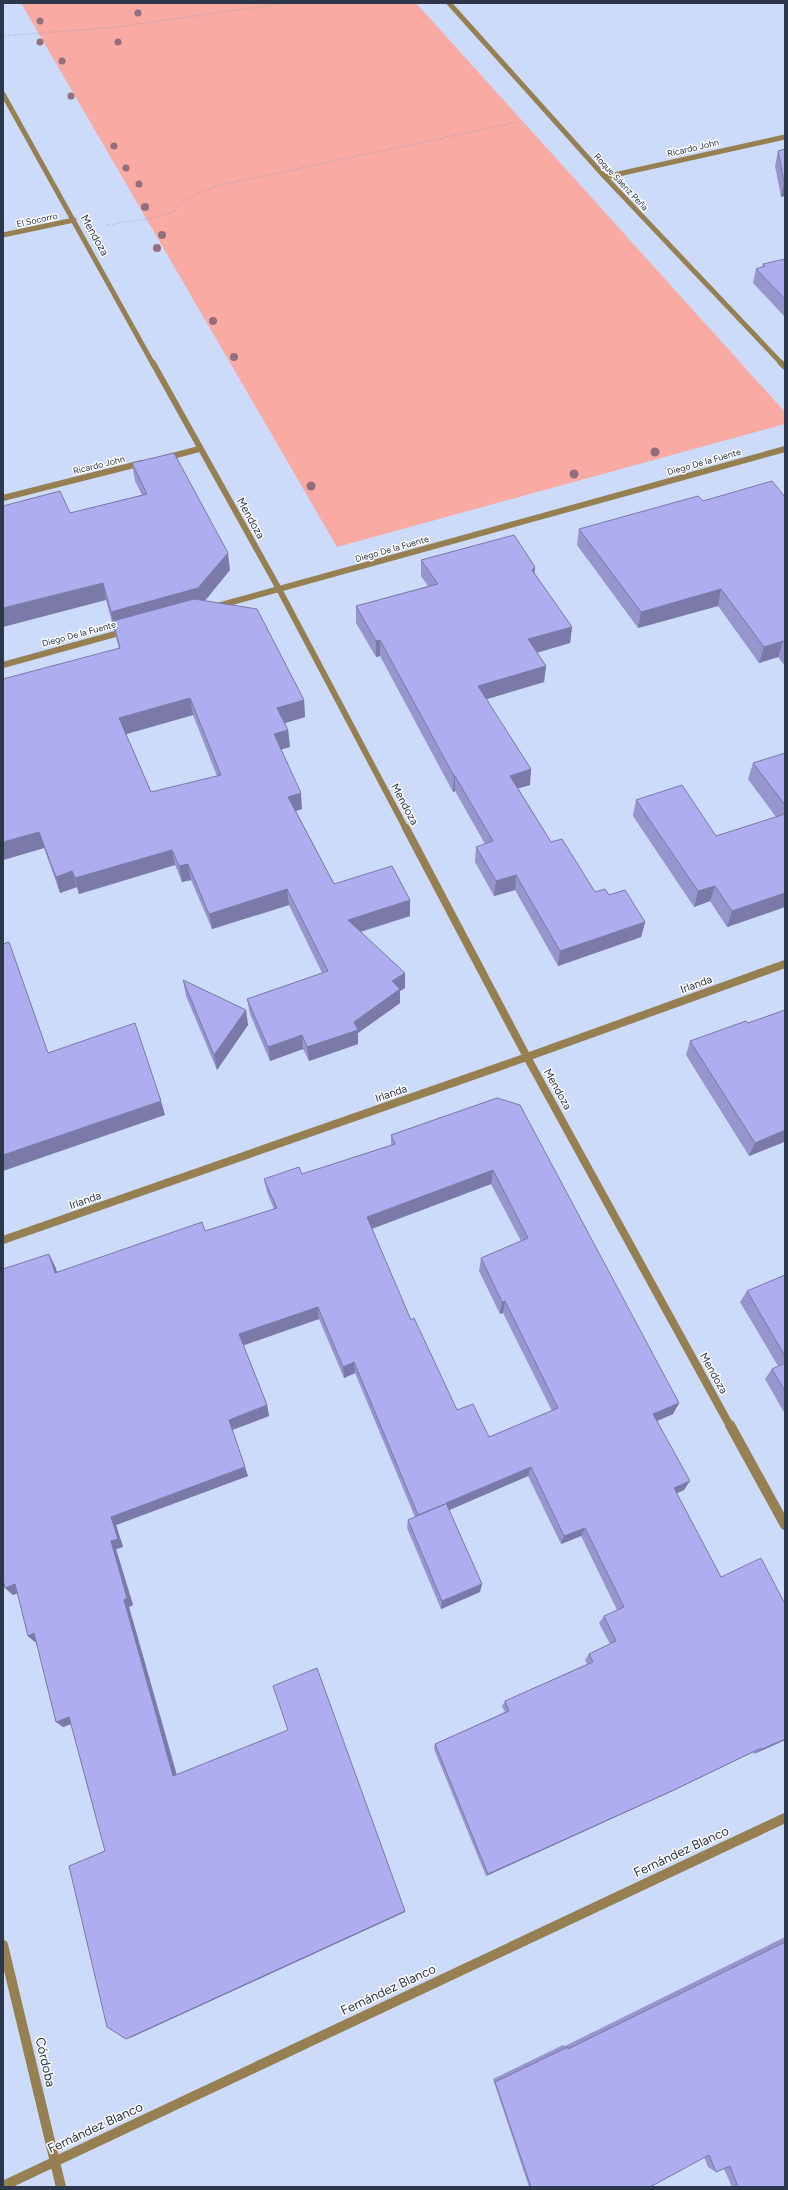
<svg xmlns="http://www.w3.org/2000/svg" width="788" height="2190" font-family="Figtree,sans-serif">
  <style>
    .green { fill: #f8aaa3 }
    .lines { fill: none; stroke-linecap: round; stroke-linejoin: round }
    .path { stroke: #909db8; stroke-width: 1.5; stroke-dasharray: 0.5 2; stroke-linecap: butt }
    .minor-far3 { stroke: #967f51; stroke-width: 5 }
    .minor-far2 { stroke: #967f51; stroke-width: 6 }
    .minor-far1 { stroke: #967f51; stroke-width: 8 }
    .minor { stroke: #967f51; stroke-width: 10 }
    .tree { fill: #936f7d }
    .wall { fill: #9695ce; fill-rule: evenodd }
    .shaded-wall { fill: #7a79a7 }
    .building { fill: #aeadef; stroke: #7a79a7; fill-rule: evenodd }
    .labels { text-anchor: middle; stroke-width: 3; stroke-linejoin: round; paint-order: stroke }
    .far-street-label { font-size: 9px; fill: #2d374b; stroke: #fcfcfc }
    .street-label { font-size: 11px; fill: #2d374b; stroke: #fcfcfc }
    .near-street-label { font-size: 13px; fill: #2d374b; stroke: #fcfcfc }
  </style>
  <rect width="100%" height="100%" fill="#ccdbfa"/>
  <path class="green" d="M21,3h395l369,409v12l-448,123z"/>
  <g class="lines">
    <path class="path" d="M3,36l113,-9 171,-24
      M107,225l51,-8 14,-5 16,-14 24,-11 306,-65"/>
    <path class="minor-far3" d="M449,3l156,174 177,187
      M3,94l150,270
      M605,177l180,-40
      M3,235l71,-15"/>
    <path class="minor-far2" d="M153,363l126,226 127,240
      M781,363l4,4
      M165,458l34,-9
      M3,498l139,-35
      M214,607l571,-158
      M3,665l123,-34"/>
    <path class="minor-far1" d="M406,828l121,229 203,369
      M3,1240l524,-183 258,-93"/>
    <path class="minor" d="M730,1425l55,100
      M3,1945l58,242
      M3,2186l782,-368"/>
  </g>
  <g class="tree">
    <circle cx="138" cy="13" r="3.5"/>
    <circle cx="40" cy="21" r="3.5"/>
    <circle cx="40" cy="42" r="3.5"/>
    <circle cx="118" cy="42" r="3.5"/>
    <circle cx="62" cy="61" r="3.5"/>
    <circle cx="71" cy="96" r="3.5"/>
    <circle cx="114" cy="146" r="3.5"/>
    <circle cx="126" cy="168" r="3.5"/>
    <circle cx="139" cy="184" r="3.5"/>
    <circle cx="145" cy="207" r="4"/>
    <circle cx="162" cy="235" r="4"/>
    <circle cx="157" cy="248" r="4"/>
    <circle cx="213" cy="321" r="4"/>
    <circle cx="234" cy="357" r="4"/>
    <circle cx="655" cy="452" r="4.5"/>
    <circle cx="574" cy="474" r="4.5"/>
    <circle cx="311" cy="486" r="4.5"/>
  </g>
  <path class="wall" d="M785,149v47l-4,1 -6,-31 3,-15z
    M785,259v58l-32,-34 3,-14 6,-2 1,-3z
    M132,463l98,107 -25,31 99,99 1,17 -20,6 3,7 2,17 -9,2 21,60 -6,2 38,73 76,32 -49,16 44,56 -5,3v12l-42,30v11l-49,17 -6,-12 -33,12 -20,-47 -3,-15 75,-26 -33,-68 -77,24 -21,-49 -9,2 -7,-17 -96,29 -2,-7 -17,6 -16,-45 -41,12 116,-212 -13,-48 -36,-87 72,-18 -7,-14zM193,715l24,61 -66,16 -25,-58z
    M785,497v169l-7,-9 -19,6 -41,-57 -80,22 -61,-83 2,-16 124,-28z
    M421,560l114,14 37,53 -2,16 -33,10 9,13 -2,16 -58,17 44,86 -12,3 33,54 44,50 14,3 36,27 -4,15 -83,29 -43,-76 -21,6 -19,-34 1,-15 9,-3 -30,-53 -2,1 -73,-136 -4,1 -20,-34v-17l72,-20 -7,-10z
    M785,753v154l-58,20 -17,-26 -16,6 -61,-91 3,-16 80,36 60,-19 -28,-38 5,-16z
    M183,980l63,30 2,15 -31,45 -31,-74z
    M785,1010v134l-1,-2 -35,14 -63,-101 4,-14 58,-18z
    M497,1098l182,305 -6,11 -17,7 28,69 -8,3 109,247 -31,14 -1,-2 -85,41 -182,83 -52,-127 1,-5 70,-32 -3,-6 3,-5 82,-37 -2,-4 4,-6 21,-10 -11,-21 5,-7 13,-6 -36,-74 -20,8 -33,-68 -79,34 33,74 -2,8 -39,17 -34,-81 1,-8 7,-3 -60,-144 -11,5 -25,-59 -76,26 24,60 2,11 -37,14 16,46 -132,49 7,22 -7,2 17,56 -4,2 33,115 15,53 228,136v1l-273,125 -27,-186 -34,-127 -8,3 -27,-85h-1l-7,-6 -10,-43 -5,2 42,-329 2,6 148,-41 69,-22 -7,-17 -3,-13 38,-5 89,-29v-10zM491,1184l30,57 -40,17 -2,13 21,43 3,-1 49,98 -63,26 -32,-27 -46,-90 -39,-91z
    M785,1275v139l-20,-35 7,-10 6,-3 -38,-64 7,-11z
    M785,1937v250h-53l-8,-18 -8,3 -8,-5 -4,-10 -54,30h-121l-36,-108 70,-34 2,1z"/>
  <path class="shaded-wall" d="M784,182h1v14l-4,1z
    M228,553l2,17 -29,35 -88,16 1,8 -3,-17z
    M535,567l-1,17 -2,-14z
    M103,583l3,17 -103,27v-19z
    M721,589l-3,17 -80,22 3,-16z
    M572,627l-2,16 -43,12 1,-16z
    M380,640v16l-4,1v-16z
    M783,641l-5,16 -19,6 5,-16z
    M546,666l-2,16 -67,20 1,-16z
    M190,698l3,17 -70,20 -4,-17z
    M304,700l1,17 -27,8 -1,-17z
    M288,730l2,17 -14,4 -2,-17z
    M531,769l-1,16 -21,6 1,-15z
    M454,776h1v15l-2,1z
    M301,793l1,16 -12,4 -2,-16z
    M39,832l5,16 -41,12v-18z
    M172,850l3,15 -96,29 -4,-16z
    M188,864l3,16 -9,2 -3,-16z
    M72,871l5,16 -17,6 -4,-16z
    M516,875l-1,15 -21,6 2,-15z
    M715,886l-5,15 -16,6 4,-16z
    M287,889l2,16 -77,24 -3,-15z
    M785,893v14l-58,20 5,-16z
    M410,900v16l-61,19 -1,-15z
    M645,922l-4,15 -83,29 2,-15z
    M9,942l5,15 39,110 -5,-14z
    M405,973v15l-5,3v12l-42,30v11l-49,17 -2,-14 47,-25 38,-41z
    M246,1010l2,15 -31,45 -3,-15z
    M302,1035l1,14 -33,12 -2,-14z
    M161,1101l4,14 -162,56v-16z
    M785,1130v10l-1,2 -35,14 6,-13z
    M493,1170l-2,14 -123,46 -1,-13z
    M49,1254l6,12 6,19 -6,-12z
    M505,1301l-2,12 -3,1 2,-12z
    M318,1307l1,12 -77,27 -3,-12z
    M354,1362l1,11 -11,5 -1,-11z
    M679,1403l-6,11 -25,11 5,-11z
    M267,1405l2,11 -37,14 -3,-10z
    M245,1467l3,9 -132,49 7,22 -7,2 17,56 -4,2 49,173 -5,-4 -49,-176 -13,-59v-24z
    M531,1467l-3,9 -83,36 1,-9z
    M690,1481l-6,9 -16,7 6,-9z
    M585,1528l-4,8 -20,8 3,-8z
    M15,1584l8,7 -10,4 -8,-7z
    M482,1584l-2,8 -39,17 1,-8z
    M34,1633l7,7 -6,2 -7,-6z
    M69,1717l7,5 -13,5 -7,-5z
    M785,1739v1l-31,14 8,-5z
    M761,1748l-8,4 -85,41 -182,83 2,-2z
    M405,1911v1l-273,125 -6,2z"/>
  <path class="building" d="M785,149v33h-1l-6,-31z
    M785,259v40l-29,-30 9,-3 -2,-2z
    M174,453l54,100 -30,35 -87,24 -8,-29 -100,25v-102l57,-15 10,22 77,-19 -15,-31z
    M772,481l13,16v146l-2,-2 -19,6 -43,-58 -80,23 -62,-83 119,-33 5,5z
    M514,535l21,32 -3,3 40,57 -44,12 18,27 -68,20 53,83 -21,7 41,66 11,-3 33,53 10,-3 4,6 16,-5 20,32 -85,29 -44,-76 -20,6 -20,-34 17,-6 -38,-65h-1l-74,-136 -4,1 -20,-35 82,-22 -17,-24z
    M194,599l63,10 47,91 -27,8 11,22 -14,4 27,59 -13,4 46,87 58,-18 18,34 -62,20 57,53 -13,8 8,8 -46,33 4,8 -51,17 -5,-12 -34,12 -21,-48 81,-28 -41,-82 -78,25 -21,-50 -9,2 -7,-16 -97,28 -3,-7 -16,6 -17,-45 -36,10v-163l117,-31 -7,-27zM190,698l31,77 -70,17 -32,-74z
    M785,753v52l-32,-42z
    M682,785l34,51 69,-22v79l-53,18 -17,-25 -17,5 -62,-91z
    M9,942l39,111 87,-30 26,78 -158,54v-211z
    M183,980l63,30 -32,45z
    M785,1010v120l-30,13 -65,-102 56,-20 2,2z
    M497,1098l23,7 159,298 -26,11 37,67 -16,7 47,89 40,-19 24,46v135l-23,10 -1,-1 -87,42 -186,84 -53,-130 74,-33 -4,-10 88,-39 -4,-8 27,-13 -12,-25 20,-9 -39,-79 -21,8 -33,-69 -85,36 36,81 -40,17 -34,-81 37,-16 -27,11 -64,-153 -11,5 -25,-60 -79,27 28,71 -38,15 16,47 -134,50 7,22 -7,2 16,57 -3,2 33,118 16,58 115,-46 -15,-44 44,-18 88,243 -279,128 -19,-12 -38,-161 36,-15 -36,-134 -13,5 -22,-89 -6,3 -13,-52 -10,4 -2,-8v-311l46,-15 6,19 147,-51 3,9 72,-23 -13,-29 35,-12 3,7 93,-30 -4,-9zM493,1170l35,68 -47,20 21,44 3,-1 53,107 -69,29 -16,-33 -16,6 -43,-92 -3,2 -44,-103z
    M785,1275v81l-38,-65z
    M785,1363v28l-13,-22z
    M785,1942v245h-47l-8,-21 -14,6 -7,-17 -59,32h-119l-36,-105 73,-35v2z"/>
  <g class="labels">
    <g class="far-street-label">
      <text transform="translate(693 148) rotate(-13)" y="3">Ricardo John</text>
      <text transform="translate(621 182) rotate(47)" y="3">Roque Sáenz Peña</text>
      <text transform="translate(37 220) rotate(-12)" y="3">El Socorro</text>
      <text transform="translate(704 462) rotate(-16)" y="3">Diego De la Fuente</text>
      <text transform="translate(99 465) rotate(-14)" y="3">Ricardo John</text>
      <text transform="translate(392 549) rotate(-16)" y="3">Diego De la Fuente</text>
      <text transform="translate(79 634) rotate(-15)" y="3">Diego De la Fuente</text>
    </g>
    <g class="street-label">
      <text transform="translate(95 235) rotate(61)" y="4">Mendoza</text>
      <text transform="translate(251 518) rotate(61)" y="4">Mendoza</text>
      <text transform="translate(405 804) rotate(62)" y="4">Mendoza</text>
      <text transform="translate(696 984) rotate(-20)" y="4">Irlanda</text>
      <text transform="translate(558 1089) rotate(61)" y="4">Mendoza</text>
      <text transform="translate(391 1093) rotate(-19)" y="4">Irlanda</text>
      <text transform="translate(85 1200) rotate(-19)" y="4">Irlanda</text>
      <text transform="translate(714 1373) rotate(61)" y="4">Mendoza</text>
    </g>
    <g class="near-street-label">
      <text transform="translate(681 1851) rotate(-25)" y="5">Fernández Blanco</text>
      <text transform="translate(388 1989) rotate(-25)" y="5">Fernández Blanco</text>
      <text transform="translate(46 2062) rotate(77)" y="5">Córdoba</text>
      <text transform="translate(95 2127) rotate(-25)" y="5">Fernández Blanco</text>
    </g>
  </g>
  <rect width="788" height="2190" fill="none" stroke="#2d374b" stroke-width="8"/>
</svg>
